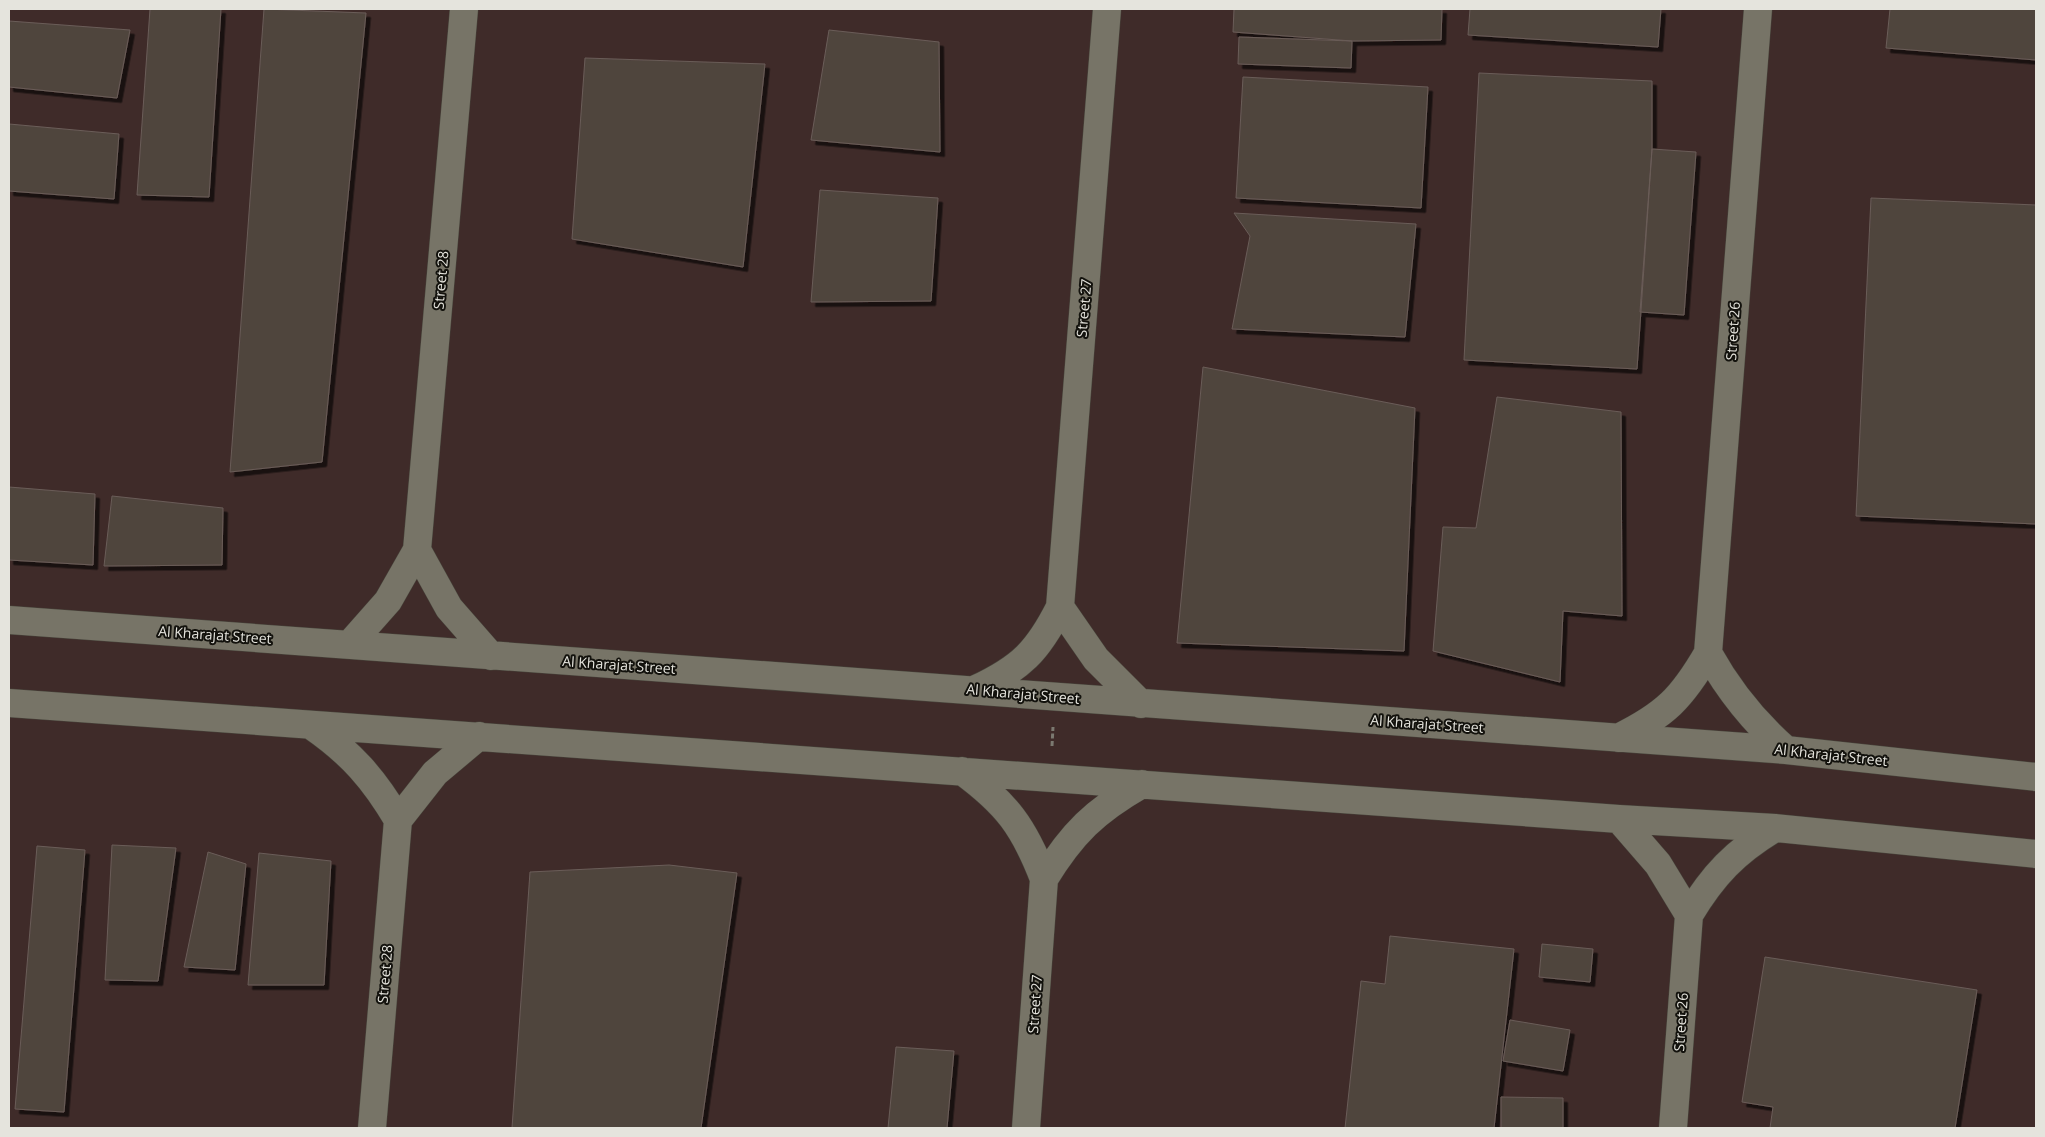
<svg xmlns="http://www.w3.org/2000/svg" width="2045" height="1137" font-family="'Open Sans',sans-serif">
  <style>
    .industrial { fill: #3f2b29 }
    .building { fill: #50443e; stroke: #6a5d58; filter: url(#shadow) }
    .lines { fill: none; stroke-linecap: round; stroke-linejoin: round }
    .minor-casing { stroke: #47443b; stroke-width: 29 }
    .path { stroke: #7b7970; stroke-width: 3; stroke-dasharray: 5 2.5; stroke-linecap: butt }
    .minor { stroke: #777467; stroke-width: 28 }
    .labels { text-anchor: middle; stroke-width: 4; stroke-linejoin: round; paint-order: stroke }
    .street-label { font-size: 14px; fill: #e5e4dd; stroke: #13120d }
  </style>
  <defs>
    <filter id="shadow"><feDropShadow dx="4.5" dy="4.5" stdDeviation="0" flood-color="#0009"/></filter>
  </defs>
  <rect width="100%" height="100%" fill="#2c2a1f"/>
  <path class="industrial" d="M9,9h2027v1119h-2027z"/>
  <path class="building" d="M150,9h71l-12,188 -72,-2z
    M264,9l102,4 -44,449 -92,10z
    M1234,9h208l-1,31 -89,1 -119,-9z
    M1470,9h191l-3,38 -190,-12z
    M1890,9h146v51l-150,-12z
    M9,21l121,9 -13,68 -108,-11z
    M829,30l110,12 1,110 -129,-12z
    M1239,37l113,4 -1,27 -113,-4z
    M585,58l180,6 -22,203 -171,-28z
    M1479,73l173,8v68l-15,220 -173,-9z
    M1243,77l185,10 -7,121 -185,-10z
    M9,124l110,10 -5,65 -105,-8z
    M1652,149l44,3 -12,163 -44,-3z
    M820,190l118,8 -7,103 -120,1z
    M1871,198l165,7v319l-180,-8z
    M1234,213l182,11 -11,113 -173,-8 18,-93z
    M1203,367l212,41 -11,243 -227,-8z
    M1497,397l124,15 1,204 -59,-5 -3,71 -127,-31 10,-124 33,1z
    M9,487l86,7 -2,71 -84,-5z
    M112,496l111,12 -1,57 -118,1z
    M112,845l64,3 -18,133 -53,-1z
    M37,846l48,4 -21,262 -49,-3z
    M208,852l38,12 -11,106 -51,-3z
    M259,853l72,8 -7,124h-76z
    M669,865l68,8 -36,255h-189l18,-256z
    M1390,936l124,13 -20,179h-149l16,-147 24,3z
    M1542,944l51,5 -3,33 -51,-5z
    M1765,957l212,33 -22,138h-185l3,-21 -31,-5z
    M1510,1020l60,10 -7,41 -60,-10z
    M896,1047l58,4 -7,77h-59z
    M1501,1097l62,1v30h-62z"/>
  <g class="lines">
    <g class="minor-casing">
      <path id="minor" d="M417,550l32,58 42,48
        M1060,607l36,52 45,45
        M9,620l1777,130 250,27
        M350,644l38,-43 29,-51 47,-541
        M1708,653c21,38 45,68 78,97
        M976,689c45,-21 62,-38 84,-82l47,-598
        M9,703l1610,116 156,9 261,26
        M312,726c39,27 62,53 86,94
        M1618,738c47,-23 64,-40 90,-85l50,-644
        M962,771c45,33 62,56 82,108l-18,249
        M1619,819l39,45 31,51
        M1044,879c28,-46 51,-68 98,-95
        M372,1128l26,-308 37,-47 44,-37
        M1673,1128l16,-213c24,-40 46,-63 86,-87"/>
    </g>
    <path class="path" d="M1052,746l1,-19"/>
    <use href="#minor" class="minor"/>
  </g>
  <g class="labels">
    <g class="street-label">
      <text transform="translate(441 280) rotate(-85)" y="5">Street 28</text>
      <text transform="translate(1084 308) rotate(-85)" y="5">Street 27</text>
      <text transform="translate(1733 331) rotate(-86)" y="5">Street 26</text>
      <text transform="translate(215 635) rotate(4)" y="5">Al Kharajat Street</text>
      <text transform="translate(619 665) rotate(4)" y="5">Al Kharajat Street</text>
      <text transform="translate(1023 694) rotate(5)" y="5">Al Kharajat Street</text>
      <text transform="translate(1427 724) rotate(4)" y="5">Al Kharajat Street</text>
      <text transform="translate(1831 755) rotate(6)" y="5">Al Kharajat Street</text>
      <text transform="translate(385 974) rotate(-85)" y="5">Street 28</text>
      <text transform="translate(1035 1004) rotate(-86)" y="5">Street 27</text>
      <text transform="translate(1681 1022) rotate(-86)" y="5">Street 26</text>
    </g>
  </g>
  <rect width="2045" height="1137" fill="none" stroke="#e5e4dd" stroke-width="20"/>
</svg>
